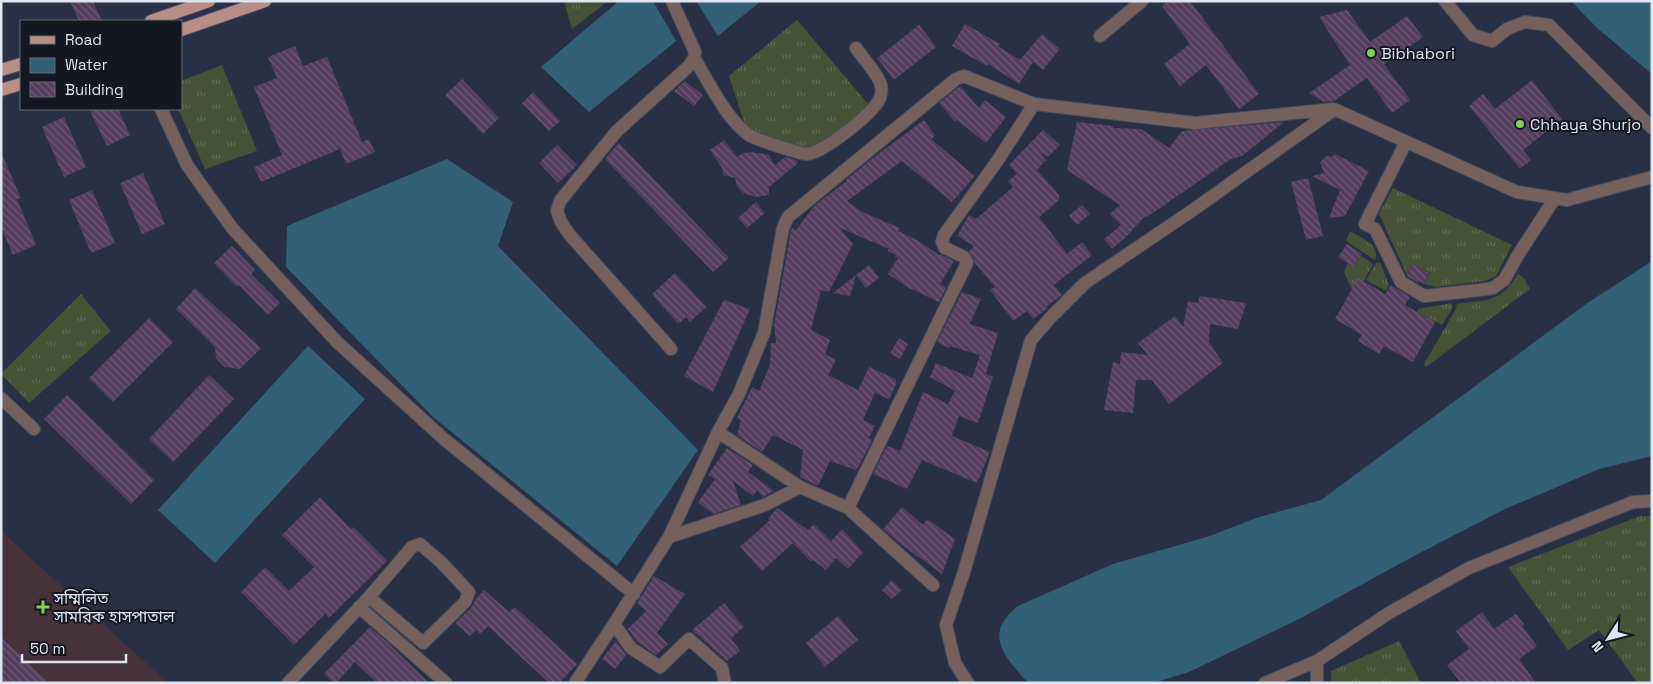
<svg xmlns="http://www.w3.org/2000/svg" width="1653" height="684" font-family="'Space Grotesk','Noto Sans Bengali',sans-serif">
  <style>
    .medical { fill: #463238 }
    .grass { fill: url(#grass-tufts) }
    .water { fill: #326177 }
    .building { fill: url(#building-back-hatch) }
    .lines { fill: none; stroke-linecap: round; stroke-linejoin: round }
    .minor-casing { stroke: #464d61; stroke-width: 14 }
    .major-casing { stroke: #464d61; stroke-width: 14 }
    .minor { stroke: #75605d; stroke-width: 12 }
    .major { stroke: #b98e87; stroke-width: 12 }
    .poi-dot { fill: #80d051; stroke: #151822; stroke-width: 2 }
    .labels { text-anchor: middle; stroke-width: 4; stroke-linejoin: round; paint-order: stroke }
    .poi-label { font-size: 16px; fill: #e0e5f2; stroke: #151822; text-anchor: start }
  </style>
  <defs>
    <pattern id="grass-tufts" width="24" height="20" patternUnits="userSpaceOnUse" patternTransform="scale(1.25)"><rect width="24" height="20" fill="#465135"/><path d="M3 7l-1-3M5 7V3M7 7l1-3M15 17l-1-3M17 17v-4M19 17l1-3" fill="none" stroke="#606a53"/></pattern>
    <pattern id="building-back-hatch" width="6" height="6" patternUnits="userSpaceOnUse" patternTransform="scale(1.25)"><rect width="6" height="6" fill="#543d5f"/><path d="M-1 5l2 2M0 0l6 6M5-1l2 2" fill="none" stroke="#6c5976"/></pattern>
  </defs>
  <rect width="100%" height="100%" fill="#293045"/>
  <path class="medical" d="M1,531l167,152h-167z"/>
  <path class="grass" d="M564,1h44l-36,28z
    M797,20l72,85 -49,45 -72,-16 -19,-58z
    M222,65l35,86 -52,18 -27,-60h3v-28z
    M1393,188l119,57 -16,31 -11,5 -49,6 -12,-3 6,-11 -17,-9 -6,11 -28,-61z
    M1350,231c11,7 31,13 25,29l-29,-19z
    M1361,256l12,8 -15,28 -7,-4 -7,-16 4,-8 5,3z
    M1380,262l9,23 -3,6 -20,-11 10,-17z
    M1518,274l6,4 6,11 -104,78 -2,-3 33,-57 -1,-3c32,-5 43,0 62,-30z
    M81,294l30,37 -82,72 -28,-29z
    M1452,303v6l-10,16 -19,-10 -1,1 -6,-2 2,-5z
    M1640,516h12v167h-14l-39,-53 -31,20 -60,-83z
    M1399,641l22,42h-90v-12z"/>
  <path class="water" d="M619,1h34l23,40 -87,71 -48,-45z
    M696,1h65l-43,35z
    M1571,1h81v73l-55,-46z
    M447,159l66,43 -15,44 200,204 -81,116 -184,-149 -147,-150 1,-41z
    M1652,261v195l-53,13 -94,40 -93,48 -113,62 -110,53 -36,11h-123c-8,-5 -13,-13 -19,-20 -18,-24 -15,-39 7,-57l95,-42 97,-28 46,-18 65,-18 265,-196z
    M308,346l57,53 -150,164 -57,-53z"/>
  <path class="building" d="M70,1h23l9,20h-23z
    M1167,1h23l69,93 -20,15 -33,-44 -26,21 -16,-22 26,-20 -28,-38z
    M1347,10l23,32 37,-26 16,21 -39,27 26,36 -18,13 -25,-35 -33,23 -10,1 -15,-9 41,-28 -31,-48z
    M965,24l35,20 -2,2 22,14 22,-26 18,15 -17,21 -10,-8 -14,22 -31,-20 -1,2 -35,-20z
    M919,25l17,22 -42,33 -17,-22z
    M295,46l8,20 24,-9 35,85 7,-3 6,13 -29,12 -6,-15 -79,33 -7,-15 28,-12 -28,-68 23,-9 -9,-21z
    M462,79l37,39 -16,16 -38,-39z
    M1532,80l30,39 -39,31 8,10 -11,9 -51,-63 14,-12 12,15z
    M685,81l18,14 -9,11 -20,-15z
    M960,86l19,22 6,-8 21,17 -20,26 -29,-23 -2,2 -16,-19z
    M533,92l27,29 -11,10 -27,-28z
    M89,109h29l12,26 -23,11z
    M64,117l22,50 -22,10 -22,-50z
    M924,120l11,16 -4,3 44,37 -23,26 -50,-41 -55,40 15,11 38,16 -2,3 19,9 22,15 1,-1 14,7 -14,23 6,4 -7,14 -30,-14 -21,-14 10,-16 -3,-1 1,-2 -8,-4 1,-2 -49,-21 13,16 -24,48 -8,-2 -10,40 19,10 -5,14 11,6 -8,15 30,15 11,-23 27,12v5l-7,15 -14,-6 -12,27 12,6 -6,12 3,2 -14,28 -1,-1 -1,3 -26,-9 -12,25 -18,-9 3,-27 -30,-15 -11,17 -25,-17 4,-15 -4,-2 15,-31 7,4 11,-26 1,-22h5l-2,-18 17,-95 1,-2 4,2 19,-25 32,-24 -1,-1 23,-19z
    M1077,122l37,4 -1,2 28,1 28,19 13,-17 102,-9 -42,34 -11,3 -84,58 -2,-1 -20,22 -13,11 -8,-10 17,-14 -11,-11 10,-9 -53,-35z
    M1043,130l17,15 -12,12 -10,-6 8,9 -9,10 22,25v5l-20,17 28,37 15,-12 10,13 -38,30 8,10 -15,11 1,2 -15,11 -6,-8 -14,10 -23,-31 5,-3 -20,-24 -6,-12 5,-5 -17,-10 12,-21 7,4 37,-32 -5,-6 9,-7 -8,-9z
    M724,140l13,17 7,-4 8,-1 17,3 6,10 10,-8 11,3 2,3 -29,24v8l-13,2 -13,-4 -6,-7 -2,-8 -12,-3 -1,-7 -12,-18z
    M619,143l110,115 -16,14 -108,-113z
    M557,145l20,20 -19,18 -19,-20z
    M1,152l20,46 -4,1 19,46 -23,10 -12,-28z
    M1335,154l34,17 -24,45 -16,2 11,-28 -28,-14 12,-3 -4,-11 7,-6 5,1z
    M143,173l22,51 -23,10 -22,-51z
    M1308,178l15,58 -17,4 -15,-58z
    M92,190l23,53 -24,10 -22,-53z
    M756,202l9,11 -18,15 -9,-10z
    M1082,205l8,9 -13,11 -8,-10z
    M1347,244l15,10 -9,13 -15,-10z
    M232,246l23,24 -4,4 29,29 -12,12 -29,-30 -2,2 -23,-24z
    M1413,264l16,9 -5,11 -5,-3 -1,2 -11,-7z
    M869,265l10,13 -13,10 -10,-13z
    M675,273l31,34 -16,15 -4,-5 -8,7 -26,-30z
    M856,275l-6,21 -17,-3z
    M1358,278l27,16 6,-9 19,12 -5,8 30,17 -22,40 -29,-16 -5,8 -21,-13 4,-6 -27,-16z
    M195,288l66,60 -21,21 -16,-2 -8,-9 -1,-11 -39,-38z
    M962,292l19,7 -11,25 28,9 -12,41 7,3 -15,46 -19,-7 -7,20 38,16 -13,31 -55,-23 -15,29 -34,-15 14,-28 13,5 23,-59 25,12 7,-13 -25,-14 6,-14 36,15 8,-23 -30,-9 -1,2 -12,-6z
    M1200,296l46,7 -8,26 -28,-5 -1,18 14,21 -54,41 -17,-24h-16l-3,33 -29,-3 9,-48 7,2 1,-12 27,3 -10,-12 37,-27 8,11 5,-26 10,2z
    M724,300l26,9 -37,83 -29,-16z
    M149,318l24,24 -60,60 -24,-24z
    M899,338l9,6 -8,15 -10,-6z
    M209,375l25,24 -61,63 -24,-23z
    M67,395l87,85 -23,24 -87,-85z
    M727,448l26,17 -5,7 26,19 -11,6 -6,-7 -4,6 -20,-15 8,24 -28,9 -15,-12 17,-23 -7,-4z
    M320,497l31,32 2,-2 34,34 -58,57 -4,-4 -31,31 -53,-53 24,-25 24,24 25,-24 -32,-32z
    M902,507l21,18 4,-6 28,20 -13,35 -44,-32 -15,-13z
    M777,508l31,22 6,-6 17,17 11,-12 21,23 -15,17 -12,-11 -10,12 -13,-10 -2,2 -18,-19 -31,28 -22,-24 30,-27 -2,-1z
    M654,576l31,18 -28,39 11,11 -12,11 -19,-13 -9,-13 18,-18 -9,-8z
    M892,580l10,10 -10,9 -10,-9z
    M484,590l25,22 6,-5 62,57 -18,19h-10l-61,-57 -8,8 -4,-4 -6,6 -15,-13 16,-15 4,-8z
    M724,603l20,24 -13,11 9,13 -13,10 -35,-31z
    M1482,612l12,17 22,-15 8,10 -2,2 15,20 -18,13 17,24h-75l-14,-18 22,-16 -13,-18z
    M838,616l20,24 -33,27 -19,-24z
    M370,627l15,13 44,43h-52l-22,-21 -19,21h-2l-10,-9z
    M1,637l48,46h-48z
    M616,641l10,14 -11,14 -13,-10z"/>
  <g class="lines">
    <g class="minor-casing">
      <path id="minor" d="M1445,1l28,34 19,6 15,-12 18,-7 24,3 103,103
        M1100,36l42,-35
        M694,58c15,24 32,61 55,77 5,4 52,19 58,19 16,-1 64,-39 72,-54 2,-3 3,-10 2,-14 0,-7 -20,-31 -25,-38
        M161,109l26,56 45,63 105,114 107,97 190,155
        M1406,142l-41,82 10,5 26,53 23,14 56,-6 13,-2 11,-8 14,-25 37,-57
        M671,349l-102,-115 -8,-12 -4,-11 3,-10 56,-69 73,-66 5,-8 1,-6 -23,-51
        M1,398l33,31
        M718,432l82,55 48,21 85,77
        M848,508l119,-245 -3,-6 -19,-9 -3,-6 2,-7 54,-75 36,-56
        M669,537l96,-32 35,-18
        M359,607l87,76
        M614,624l17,24 29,19 29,-28 33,29 3,15
        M288,683l81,-86 43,-50 8,-3 21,18 28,30 -4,10 -42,41 -54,-46
        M575,683l39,-59 55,-87 49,-105 21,-38 25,-61 19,-105 5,-11 168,-138 8,-3 70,28 161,19 139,-14 183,83 50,8 85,-23
        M968,683l-13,-20 -9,-38 18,-53 67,-232 20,-23 34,-34 108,-73 139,-99
        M1265,683l52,-22 72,-48 80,-45 164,-66 19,-1
        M1317,683v-22"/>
    </g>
    <g class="major-casing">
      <path id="major" d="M151,21l58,-20
        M181,30l84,-29
        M1,70l20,-6
        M1,90l20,-6"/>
    </g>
    <use href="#minor" class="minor"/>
    <use href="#major" class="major"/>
  </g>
  <g class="poi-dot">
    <circle cx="1371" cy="53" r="5"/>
    <circle cx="1520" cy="124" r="5"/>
    <path d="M40.5 599.5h5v5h5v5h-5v5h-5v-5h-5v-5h5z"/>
  </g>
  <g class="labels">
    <g class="poi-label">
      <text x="1381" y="59">Bibhabori</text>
      <text x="1530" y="130">Chhaya Shurjo</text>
      <text x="54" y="604">সম্মিলিত<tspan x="54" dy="18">সামরিক হাসপাতাল</tspan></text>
    </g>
  </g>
  <rect width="1653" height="684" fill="none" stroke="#e0e5f2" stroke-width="5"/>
  <rect x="20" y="20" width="162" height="90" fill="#151822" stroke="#666a75"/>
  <rect x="30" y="36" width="25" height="8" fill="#b98e87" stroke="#666a75"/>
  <text x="65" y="45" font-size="15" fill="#e0e5f2">Road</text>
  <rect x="30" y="58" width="25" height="15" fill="#326177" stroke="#666a75"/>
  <text x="65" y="70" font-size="15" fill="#e0e5f2">Water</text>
  <rect x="30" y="82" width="25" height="15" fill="url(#building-back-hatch)" stroke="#666a75"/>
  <text x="65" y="95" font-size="15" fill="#e0e5f2">Building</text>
  <g transform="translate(1608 639) rotate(234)" stroke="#151822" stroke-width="4" paint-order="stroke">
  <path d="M0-4L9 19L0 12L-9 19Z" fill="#e0e5f2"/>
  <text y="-8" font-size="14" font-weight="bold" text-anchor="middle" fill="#e0e5f2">N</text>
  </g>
  <path d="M22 654v8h104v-8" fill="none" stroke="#e0e5f2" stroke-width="2.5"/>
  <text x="30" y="654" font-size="15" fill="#e0e5f2" stroke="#151822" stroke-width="4" paint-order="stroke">50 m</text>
</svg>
